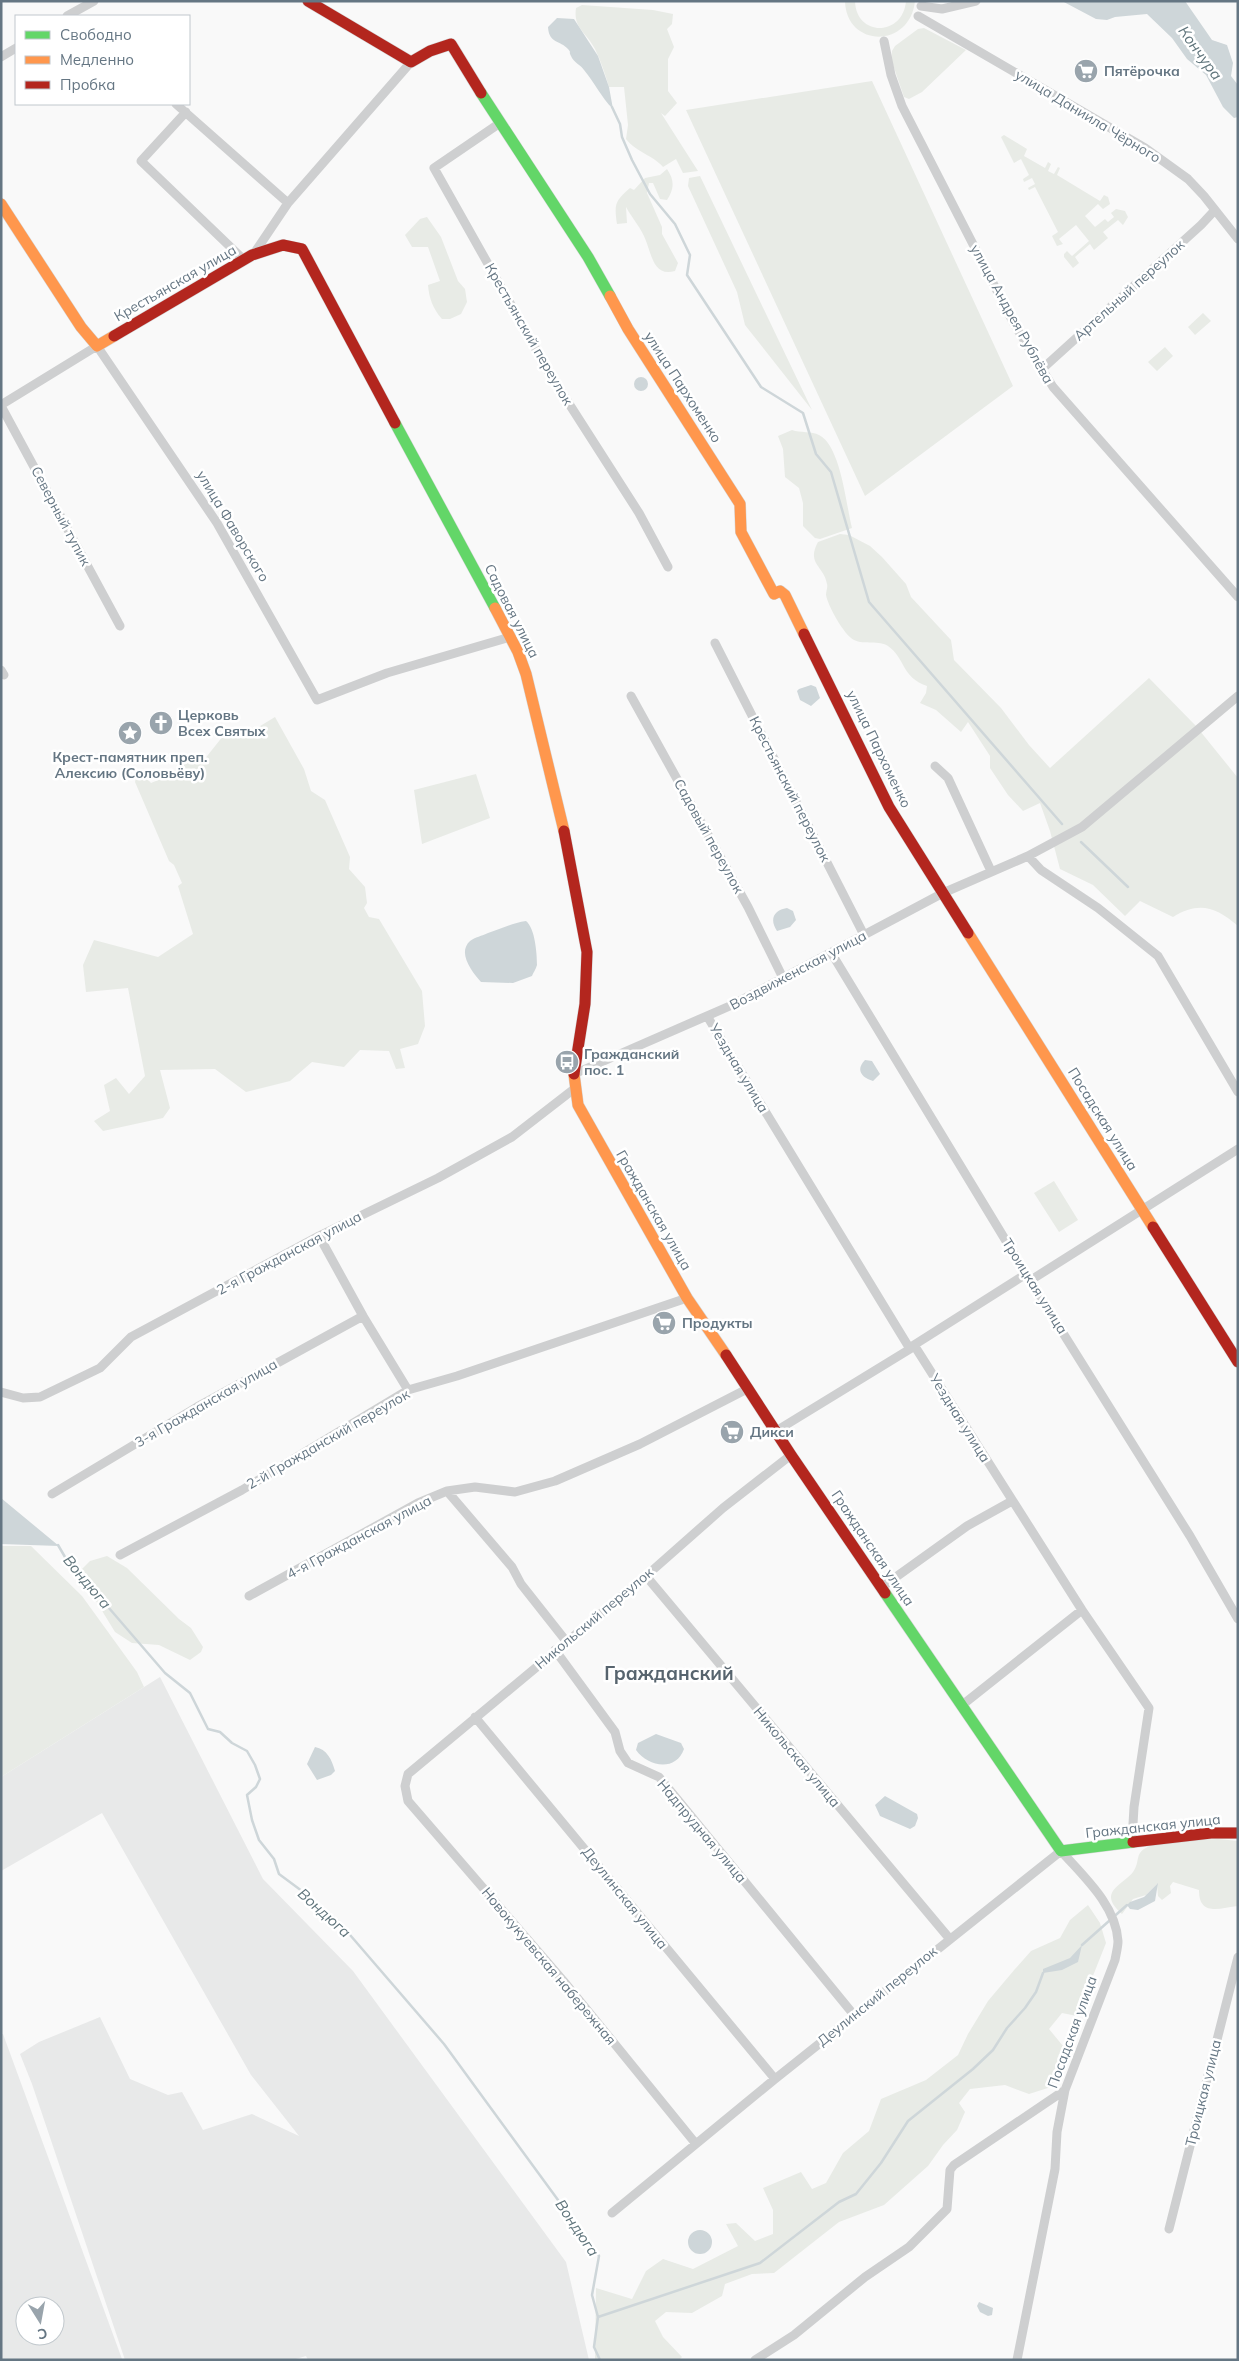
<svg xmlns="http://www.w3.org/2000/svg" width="1239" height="2361" font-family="Mulish,sans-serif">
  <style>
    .built { fill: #e8e9e9; fill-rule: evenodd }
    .green { fill: #e8ebe6 }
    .water { fill: #ced6d9 }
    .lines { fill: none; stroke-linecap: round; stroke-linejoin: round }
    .stream { stroke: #ced6d9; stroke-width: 2.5 }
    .fast-casing { stroke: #d5d6d7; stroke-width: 12 }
    .slow-casing { stroke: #d5d6d7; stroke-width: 12 }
    .jam-casing { stroke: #d5d6d7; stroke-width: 12 }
    .street { stroke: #cecfd0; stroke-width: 9 }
    .fast { stroke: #63d668; stroke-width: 11 }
    .slow { stroke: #ff974d; stroke-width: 11 }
    .jam { stroke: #b3261e; stroke-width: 11 }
    .labels { text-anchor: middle; stroke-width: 5; stroke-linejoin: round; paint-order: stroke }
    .poi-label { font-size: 14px; font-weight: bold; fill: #657683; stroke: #fff; text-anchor: start }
    .street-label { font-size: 14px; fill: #657683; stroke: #fff }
    .water-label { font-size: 15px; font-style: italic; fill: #60757c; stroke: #fff }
    .district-label { font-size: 19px; font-weight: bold; fill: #57646e; stroke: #fff }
  </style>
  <rect width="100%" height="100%" fill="#f9f9f9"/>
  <path class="built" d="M160,1677l103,202 90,92 213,291 23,98h-281l-2,-4 -14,4h-167l-93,-276 -12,-30 19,-12 61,-25 30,62 38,16 14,-3 21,38 49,-16 47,22 -48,-61 -149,-262 -101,58v-94z
    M1,2034h2l119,325 -2,1h-119zM25,2306h30v30h-30z"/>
  <path class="green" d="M845,1h10c1,36 48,36 51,0h9c-5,48 -69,47 -70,0z
    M582,5l71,5 20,4 -1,10 -5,5 7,18 -6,12v32l9,12 -12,13 -4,-3 37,58 -15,2 -7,-14 -13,8c-10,-12 -26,-14 -37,-28l2,-14 -4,-38h-15c-4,-13 -8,-26 -14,-38 -9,-17 -22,-21 -19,-41z
    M924,28l42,22 -44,42 -13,7 -5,-2 -13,-38 1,-8 3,-5 23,-17z
    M872,81l141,305 -148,110 -179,-386z
    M1004,135l23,14 -3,7 21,12 3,-6 3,2 -3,7 6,3 4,-7 2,1 -3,7 43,26 4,-6 4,2 2,7 -7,5 -5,-5 -13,12 10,11 10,-8 3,3 6,-5 -3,-4 5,-4 9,2 3,6 -5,8 -5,-5 -15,12 5,6 -14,12 -4,-6 -15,13 4,6 -6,5 -9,-11v-3l3,-3 5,5 17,-15 -13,-16 -17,14 4,5 -6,2 -5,-10 6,-4 -23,-45 -6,3 -1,-2 7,-4 -3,-6 -8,4 -1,-3 6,-4 -8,-16 -7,4 -13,-26z
    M667,169c8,12 7,20 0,31l-7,-1 -7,-16h-4l-2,10 15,34v7l16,29 -3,8c-21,6 -23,-15 -29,-30 -4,-12 -14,-23 -20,-34l1,16 -10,1c-3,-20 -2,-23 13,-36l4,2 11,-12 15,-3z
    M700,176l112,234 -67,-85 -8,-33 -49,-106 1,-8z
    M427,217l14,20 17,44 7,8 2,13 -6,12 -11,5h-8c-9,-10 -13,-21 -14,-34l12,-4 -12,-34h-16l-7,-12 15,-16z
    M1203,313l8,8 -16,14 -7,-8z
    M1165,347l8,9 -16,15 -9,-9z
    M792,430c8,3 20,1 27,5 22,11 27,70 33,93l-32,11 -5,-1 -12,-12v-23l-4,-15 -14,-11 -2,-28 -5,-13z
    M840,534l9,1 21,11 12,11 24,27 5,13 40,43 3,20 47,48 28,37 21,23 99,-90 47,48 42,52v148c-22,-19 -39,-25 -65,-9l-33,-16 -15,15 -32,-31 -33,-16 -10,-38 -10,-28 -17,8 -15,-16 -18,-27v-12l-22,-34 -7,10 -25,-22 -16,-7 6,-10 1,-7c-26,-9 -21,-27 -39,-40 -8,-6 -24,-1 -34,-6 -10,-5 -26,-34 -28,-45 0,-4 2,-8 1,-11 -3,-18 -21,-20 -9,-42z
    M275,717l29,52 7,22 14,9 25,57 -1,12 16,18 2,16 -3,5 5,9 10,2 43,72 3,35 -7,18 -18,5 5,19 -9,1 -7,-18 -29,-1 -16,17 -32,-5 -22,19 -44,11 -31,-23 -55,1 10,38 -7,10 -60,13 -9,-10 16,-10 -6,-26 12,-7 13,16 16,-18 -17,-88 -42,4 -3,-27 11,-25 64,17 35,-23 -15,-48 4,-3 -8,-18 -5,-4 -34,-79 3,-13 13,14 31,-13 3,-8 19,-2 19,-24 19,1z
    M476,774l14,44 -68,26 -8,-54z
    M1054,1181l24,39 -19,12 -25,-39z
    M1,1546h30l51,50 55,76 7,15 -143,90z
    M107,1556l20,12 52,51 12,9 12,19 -2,5 -11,8 -31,-15 -27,-2 -17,-11 -22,-36 -19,-19 16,-16z
    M1218,1839l20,2v65c-18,2 -39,11 -39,-16l-26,-8 -3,4 1,7 -9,7 -4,-4 -1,-12 -11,11 -13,4 -11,15c-26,-22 1,-29 11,-42 9,-13 -1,-19 19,-27 19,-7 46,-5 66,-6z
    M1088,1905l12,18 6,20 -29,73 -15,-3 -13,16 14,17 -2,18 -10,23 -22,7 -24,-9 -35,4 -11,14 6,9 -8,18 -14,15 -15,21 -44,39 -45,17 -65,51 -22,1 -27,10 -3,12 -30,17 -26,-1 -11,9 8,16 19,20 -3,3h-84l1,-72 36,11 14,-28 17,-12 30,10 45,-23 -12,-22 10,-1 19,18 18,-7v-24l-10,-22 38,-16 11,17 14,-6 17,-30 26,-22 12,-32 45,-19 32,-25 10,-21 20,-33 27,-32 16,-18 29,-13 10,-18z"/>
  <path class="water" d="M1062,1h123l27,39 15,5 6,18 -2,13 7,9v32l-4,1 -11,-11 -17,-32 -19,-16 -15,-21 -25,-24 -32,3 -8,3 -11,-1z
    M557,18l17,1 24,37 11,31 4,22c-12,-12 -18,-26 -29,-39 -3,-5 -11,-8 -13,-14 -3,-6 1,-2 -3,-7 -8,-9 -19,-5 -20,-22z
    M634 384a7 7 0 1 1 14 0a7 7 0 1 1-14 0Z
    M811,685l5,2 4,11 -9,8 -11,-6 -3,-9 2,-2z
    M787,908l6,3 3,9 -6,7 -13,4c-8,-12 -3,-21 10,-23z
    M526,921c9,7 11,32 11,44 -1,4 -4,8 -5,11l-19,7 -32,-1c-9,-10 -24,-29 -11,-41 5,-4 12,-5 18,-8 13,-4 24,-10 38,-12z
    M865,1060l7,1 8,13 -7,7c-11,-3 -18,-11 -8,-21z
    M1,1498l58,48 -58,-2z
    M656,1734l25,9 3,6c-8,23 -36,18 -48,1l2,-7z
    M315,1747c12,2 17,13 20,24l-4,4 -14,5 -10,-16z
    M885,1796l32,18 1,4 -3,8 -5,3 -30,-13 -5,-11z
    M1158,1883l-3,18 -17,9 -8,-1 -3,-4 3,-3 14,-5z
    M1082,1945l-4,17 -16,8 -19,3v-4l27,-11z
    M688 2242a12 12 0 1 1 24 0a12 12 0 1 1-24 0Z
    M979,2302l14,6 -1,7 -4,1 -8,-4 -3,-6z"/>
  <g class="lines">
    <path class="stream" d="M612,107l8,17 2,13 10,23 18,34 25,30 15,31 -3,20 74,112 42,26 13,41 15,18 38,130 193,222
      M1081,842l47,45
      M58,1545l7,12 100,116 25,20 18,36 12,3 12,11 15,8 8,14 5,14 -4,8 -9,8 5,25 7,20 15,19 5,15 27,20 32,27 106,123 155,212 -7,39 6,22 -4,30 6,13
      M1082,1945l45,-40
      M598,2317l162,-54 79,-61 17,-8 25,-31 27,-42 65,-52 20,-19 14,-22 18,-20 11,-16 7,-19"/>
    <g class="fast-casing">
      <path id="fast" d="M481,93l107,164 22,39
        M395,423l100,185
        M885,1593l176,258 72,-9"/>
    </g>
    <g class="slow-casing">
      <path id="slow" d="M1,204l80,123 16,19 17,-10
        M610,296l18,33 112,175 1,28 33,62 6,-3 5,4 19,39
        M495,608l23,44 8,22 38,157
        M968,933l185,294
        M574,1074l4,31 109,193 39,57"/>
    </g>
    <g class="jam-casing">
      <path id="jam" d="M308,1l103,61 19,-11 21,-7 30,49
        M114,336l138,-81 31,-10 19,4 93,174
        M804,634l85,173 79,126
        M564,831l23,121 -2,52 -11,70
        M1153,1227l85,135
        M726,1355l65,100 94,138
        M1133,1842l78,-9h27"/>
    </g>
    <path class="street" d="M921,6l21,3 34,-8
      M67,16l27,-15
      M918,16l227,132 43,31 16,17 34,43
      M884,41l7,34 11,31 111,216 40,65 185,210
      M1,57l15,-9
      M176,104l112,99
      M186,112l-45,49 103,99
      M500,123l-66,45 116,206 89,139 29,54
      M253,255l35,-52 123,-141
      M1041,370l160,-145 14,-15
      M1,405l96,-59 120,177 100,177 70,-27 123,-36
      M1,406l119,220
      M715,643l149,292
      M1,670l3,5
      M631,696l117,211 35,71
      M935,766l13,12 43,93
      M1028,856l54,-29 156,-131
      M832,954l194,320 164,262 48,83
      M707,1016l203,333 4,-4 168,265 67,98 -15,99 -2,34
      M574,1074l158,-69 211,-112 85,-37 13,14 57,38 60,48 80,136
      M319,1236l44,80 45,74
      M1031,1280l207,-131
      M914,1345l112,-71
      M1,1392l22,6 17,-1 60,-29 31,-31 188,-101 119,-58 74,-41 62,-48
      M776,1431l134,-82
      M447,1491l65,76 9,17 45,57
      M52,1494l145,-87 166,-91
      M120,1555l122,-65 166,-100 49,-14 230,-78
      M646,1576l303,362
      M882,1587l85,-61 45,-25
      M249,1596l169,-93 29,-12 28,-4 40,5 40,-11 85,-37 109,-56
      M555,1650l60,82 5,19 8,12 31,14 195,238
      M961,1706l121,-96
      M475,1717l300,362
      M696,2144l-130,-160 -158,-183 -3,-15 3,-12 238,-198 77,-68 68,-53
      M612,2213l163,-134 286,-228c22,25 55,54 57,90 0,6 -2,13 -3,19l-50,130 -8,42 -2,37 -38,191
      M1169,2229l69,-272
      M755,2360l39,-25 71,-58 44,-30 38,-38 3,-39 4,-5 111,-75"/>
    <use href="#fast" class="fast"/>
    <use href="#slow" class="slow"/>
    <use href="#jam" class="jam"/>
  </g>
  <defs>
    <g id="supermarket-disc" transform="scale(1.25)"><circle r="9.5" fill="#99a4ac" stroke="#fff"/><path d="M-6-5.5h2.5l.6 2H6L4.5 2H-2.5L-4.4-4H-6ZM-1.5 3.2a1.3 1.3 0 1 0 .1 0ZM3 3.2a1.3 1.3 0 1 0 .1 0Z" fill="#fff"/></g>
    <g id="church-disc" transform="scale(1.25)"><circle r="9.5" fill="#99a4ac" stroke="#fff"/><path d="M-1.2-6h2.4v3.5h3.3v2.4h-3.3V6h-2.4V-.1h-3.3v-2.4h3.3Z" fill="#fff"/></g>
    <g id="sight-disc" transform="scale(1.25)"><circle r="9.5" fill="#99a4ac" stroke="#fff"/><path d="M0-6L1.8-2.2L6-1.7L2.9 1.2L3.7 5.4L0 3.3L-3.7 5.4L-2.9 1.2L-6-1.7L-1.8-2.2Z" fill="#fff"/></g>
    <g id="bus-disc" transform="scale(1.25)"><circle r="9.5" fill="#99a4ac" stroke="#fff"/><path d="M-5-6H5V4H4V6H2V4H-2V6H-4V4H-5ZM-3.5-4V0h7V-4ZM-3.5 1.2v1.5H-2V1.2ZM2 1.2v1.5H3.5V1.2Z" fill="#fff"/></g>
  </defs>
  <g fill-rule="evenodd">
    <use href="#supermarket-disc" x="1086" y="71"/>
    <use href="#church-disc" x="161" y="723"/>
    <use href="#sight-disc" x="130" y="733"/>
    <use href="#bus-disc" x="567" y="1062"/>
    <use href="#supermarket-disc" x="664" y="1323"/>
    <use href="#supermarket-disc" x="732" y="1432"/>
  </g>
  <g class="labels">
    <g class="poi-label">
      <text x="1104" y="76">Пятёрочка</text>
      <text x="178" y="720">Церковь<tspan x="178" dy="16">Всех Святых</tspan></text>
      <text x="130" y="762" text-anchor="middle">Крест-памятник преп.<tspan x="130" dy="16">Алексию (Соловьёву)</tspan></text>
      <text x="584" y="1059">Гражданский<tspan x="584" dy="16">пос. 1</tspan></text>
      <text x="682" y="1328">Продукты</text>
      <text x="750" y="1437">Дикси</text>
    </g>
    <g class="street-label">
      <text transform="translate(1088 116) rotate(31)" y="5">улица Даниила Чёрного</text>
      <text transform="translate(175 283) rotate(-30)" y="5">Крестьянская улица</text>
      <text transform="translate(1129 290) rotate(-42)" y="5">Артельный переулок</text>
      <text transform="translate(1012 314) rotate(61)" y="5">улица Андрея Рублёва</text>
      <text transform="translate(529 334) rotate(60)" y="5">Крестьянский переулок</text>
      <text transform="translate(683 387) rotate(57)" y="5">улица Пархоменко</text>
      <text transform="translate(61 516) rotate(62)" y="5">Северный тупик</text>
      <text transform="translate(233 526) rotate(59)" y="5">улица Фаворского</text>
      <text transform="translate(512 611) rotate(63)" y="5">Садовая улица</text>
      <text transform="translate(879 749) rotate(64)" y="5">улица Пархоменко</text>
      <text transform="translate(790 789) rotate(63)" y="5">Крестьянский переулок</text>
      <text transform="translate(709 836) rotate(61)" y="5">Садовый переулок</text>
      <text transform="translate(798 970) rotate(-28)" y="5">Воздвиженская улица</text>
      <text transform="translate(739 1068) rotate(59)" y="5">Уездная улица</text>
      <text transform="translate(1103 1119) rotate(58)" y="5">Посадская улица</text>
      <text transform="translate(654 1210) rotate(60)" y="5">Гражданская улица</text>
      <text transform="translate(289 1253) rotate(-28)" y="5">2-я Гражданская улица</text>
      <text transform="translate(1035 1286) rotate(58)" y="5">Троицкая улица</text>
      <text transform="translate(206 1403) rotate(-30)" y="5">3-я Гражданская улица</text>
      <text transform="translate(960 1418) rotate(58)" y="5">Уездная улица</text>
      <text transform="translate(328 1439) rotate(-30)" y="5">2-й Гражданский переулок</text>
      <text transform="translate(359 1537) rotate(-28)" y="5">4-я Гражданская улица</text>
      <text transform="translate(873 1548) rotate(56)" y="5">Гражданская улица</text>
      <text transform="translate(594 1618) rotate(-40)" y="5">Никольский переулок</text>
      <text transform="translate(797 1757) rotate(50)" y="5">Никольская улица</text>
      <text transform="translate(1153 1826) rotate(-6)" y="5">Гражданская улица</text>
      <text transform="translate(702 1831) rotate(50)" y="5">Надпрудная улица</text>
      <text transform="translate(625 1898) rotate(51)" y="5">Деулинская улица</text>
      <text transform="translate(549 1966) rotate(50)" y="5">Новокукуевская набережная</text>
      <text transform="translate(877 1996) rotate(-39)" y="5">Деулинский переулок</text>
      <text transform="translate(1072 2032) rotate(-70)" y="5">Посадская улица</text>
      <text transform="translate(1203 2093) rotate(-76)" y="5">Троицкая улица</text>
    </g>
    <g class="water-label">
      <text transform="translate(1200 53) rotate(54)" y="5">Кончура</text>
      <text transform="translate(87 1582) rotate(50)" y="5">Вондюга</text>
      <text transform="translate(324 1913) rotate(42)" y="5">Вондюга</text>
      <text transform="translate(577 2228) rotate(56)" y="5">Вондюга</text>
    </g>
    <g class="district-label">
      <text x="669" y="1680">Гражданский</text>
    </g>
  </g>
  <rect width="1239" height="2361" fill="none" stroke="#657683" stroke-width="5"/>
  <rect x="15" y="15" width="175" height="90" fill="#ffffff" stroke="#c1c8cd"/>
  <rect x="25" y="31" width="25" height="8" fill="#63d668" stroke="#c1c8cd"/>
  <text x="60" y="40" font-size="15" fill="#657683">Свободно</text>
  <rect x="25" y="56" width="25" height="8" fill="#ff974d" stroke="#c1c8cd"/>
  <text x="60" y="65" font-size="15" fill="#657683">Медленно</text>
  <rect x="25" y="81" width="25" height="8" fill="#b3261e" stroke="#c1c8cd"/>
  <text x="60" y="90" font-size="15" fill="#657683">Пробка</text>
  <g transform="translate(40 2321) rotate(169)"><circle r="24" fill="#ffffff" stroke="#c1c8cd"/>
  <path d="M0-4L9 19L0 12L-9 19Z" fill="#99a4ac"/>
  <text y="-8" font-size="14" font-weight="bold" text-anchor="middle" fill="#657683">С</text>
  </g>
</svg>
